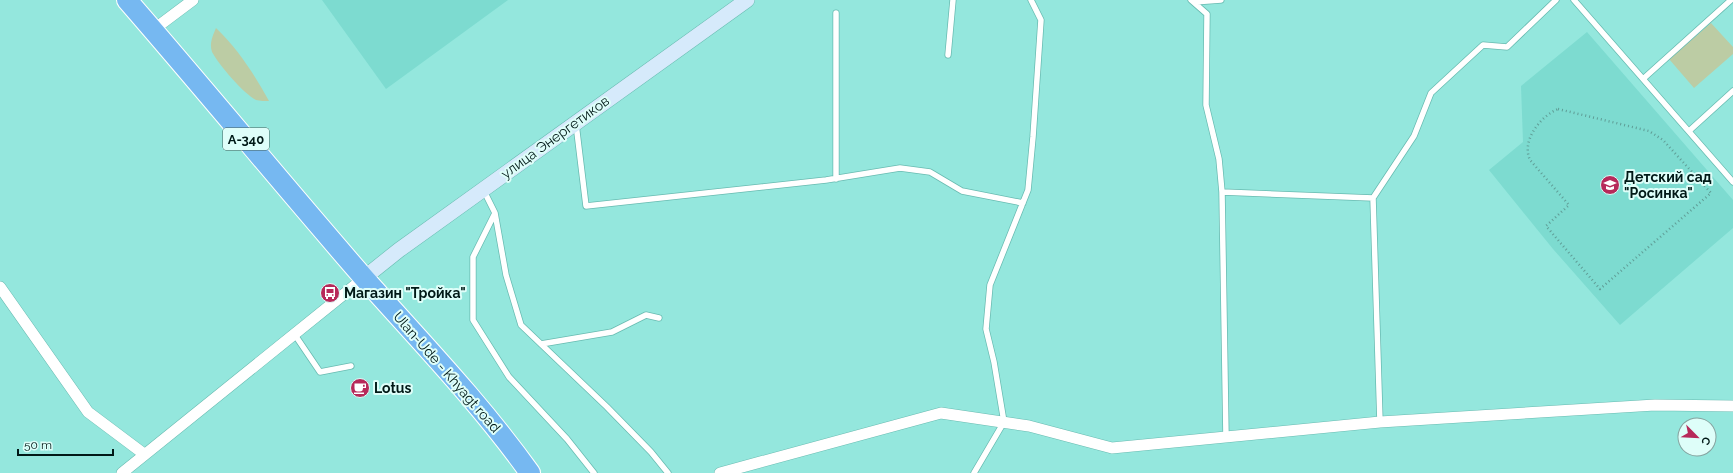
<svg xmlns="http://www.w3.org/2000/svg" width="1733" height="473" font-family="Raleway,sans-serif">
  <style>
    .built { fill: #7ddbd0 }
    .green { fill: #bccca4 }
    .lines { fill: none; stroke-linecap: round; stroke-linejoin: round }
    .lane-casing { stroke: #68bbb1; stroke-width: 7 }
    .street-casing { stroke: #68bbb1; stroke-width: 12 }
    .secondary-casing { stroke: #68bbb1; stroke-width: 16 }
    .highway-casing { stroke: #fff; stroke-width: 22 }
    .path { stroke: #5f9d96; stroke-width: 2.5; stroke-dasharray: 1 3; stroke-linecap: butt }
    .lane { stroke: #fff; stroke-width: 5.5 }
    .street { stroke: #fff; stroke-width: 11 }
    .secondary { stroke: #d6eafb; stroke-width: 15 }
    .highway { stroke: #76b8f1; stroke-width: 20 }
    .labels { text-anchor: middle; stroke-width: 4; stroke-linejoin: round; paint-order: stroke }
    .shield { fill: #defef9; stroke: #435e5b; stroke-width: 1 }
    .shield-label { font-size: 13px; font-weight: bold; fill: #011917 }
    .street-label { font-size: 14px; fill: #011917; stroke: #defef9 }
    .poi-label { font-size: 14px; font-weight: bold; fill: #011917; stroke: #defef9; text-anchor: start }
  </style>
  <rect width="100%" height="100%" fill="#94e7dd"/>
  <path class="built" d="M322,0h186l-122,89z
    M1587,32l146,168v28l-113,97 -67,-76 -64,-79 34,-28 -2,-56z"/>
  <path class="green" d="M1711,23l22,24v7l-39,34 -25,-29z
    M216,28c22,21 38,46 53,73 -4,0 -9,0 -13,-1 -13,-7 -37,-35 -44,-48 -3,-8 1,-17 4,-24z"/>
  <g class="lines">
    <g class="lane-casing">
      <path id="lane" d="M1191,0l16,14 -1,91 13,54 3,33 4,245
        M1574,0l159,182
        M1194,2l27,-2
        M948,55l5,-55
        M1643,79l88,-79
        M576,124l10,82 240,-26 74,-12 30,4 32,19 61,12
        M1689,131l44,-40
        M836,179v-166
        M484,191l11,22 -22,44v63l36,57 58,62 27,34
        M1222,192l151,6 41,-62 17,-43 52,-48 24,2 49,-47
        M1373,198l7,224
        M495,213l11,62 15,50 86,82 44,45 17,21
        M295,335l25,37 31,-6
        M541,344l71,-12 34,-17 13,3
        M974,473l30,-51 -10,-60 -8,-33 4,-44 38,-95 5,-53 8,-117 -10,-20"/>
    </g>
    <g class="street-casing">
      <path id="street" d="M153,30l40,-30
        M0,287l88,125 56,42
        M122,473l242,-195
        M720,473l221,-60 88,13 83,22 268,-26 275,-17 78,1"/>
    </g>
    <g class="secondary-casing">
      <path id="secondary" d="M364,278l35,-28 348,-250"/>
    </g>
    <g class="highway-casing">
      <path id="highway" d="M127,0c80,92 157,186 237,278 57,64 116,125 166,195"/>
    </g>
    <path class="path" d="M1558,109l91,22 14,9 48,53 -111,96 -54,-63 23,-21 -39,-45c-9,-20 11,-44 28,-51z"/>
    <use href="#lane" class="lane"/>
    <use href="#street" class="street"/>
    <use href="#secondary" class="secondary"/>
    <use href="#highway" class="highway"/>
  </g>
  <defs>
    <g id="school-disc" transform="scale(1)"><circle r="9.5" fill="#b7295a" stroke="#defef9"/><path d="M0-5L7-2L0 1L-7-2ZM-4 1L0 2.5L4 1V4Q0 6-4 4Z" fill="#fff"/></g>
    <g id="bus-disc" transform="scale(1)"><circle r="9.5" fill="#b7295a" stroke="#defef9"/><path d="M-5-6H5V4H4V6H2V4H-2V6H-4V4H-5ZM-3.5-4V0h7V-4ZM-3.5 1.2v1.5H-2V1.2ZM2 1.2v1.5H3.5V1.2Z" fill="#fff"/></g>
    <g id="cafe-disc" transform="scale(1)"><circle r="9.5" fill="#b7295a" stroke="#defef9"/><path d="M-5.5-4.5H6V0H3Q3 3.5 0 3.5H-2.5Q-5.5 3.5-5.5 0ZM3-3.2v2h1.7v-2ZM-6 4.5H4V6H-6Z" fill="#fff"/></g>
  </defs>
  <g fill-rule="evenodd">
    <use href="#school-disc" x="1610" y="185"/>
    <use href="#bus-disc" x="330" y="293"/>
    <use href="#cafe-disc" x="360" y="388"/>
  </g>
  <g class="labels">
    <rect class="shield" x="223" y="128" width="46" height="22" rx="3"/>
    <g class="shield-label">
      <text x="246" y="144">А-340</text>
    </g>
    <g class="street-label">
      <text transform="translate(555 137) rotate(-36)" y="5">улица Энергетиков</text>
      <text transform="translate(447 372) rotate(49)" y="5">Ulan-Ude - Khyagt road</text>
    </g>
    <g class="poi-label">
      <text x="1624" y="182">Детский сад<tspan x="1624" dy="16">"Росинка"</tspan></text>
      <text x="344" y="298">Магазин "Тройка"</text>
      <text x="374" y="393">Lotus</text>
    </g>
  </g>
  <g transform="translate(1697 437) rotate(114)"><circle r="19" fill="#defef9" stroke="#86a29f"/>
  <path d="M0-3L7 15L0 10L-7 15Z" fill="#b7295a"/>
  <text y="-6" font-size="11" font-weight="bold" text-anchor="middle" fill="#011917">С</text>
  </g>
  <path d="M18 449v6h95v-6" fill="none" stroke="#011917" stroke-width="2"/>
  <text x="24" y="449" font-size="12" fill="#011917" stroke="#defef9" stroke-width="3" paint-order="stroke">50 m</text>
</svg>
